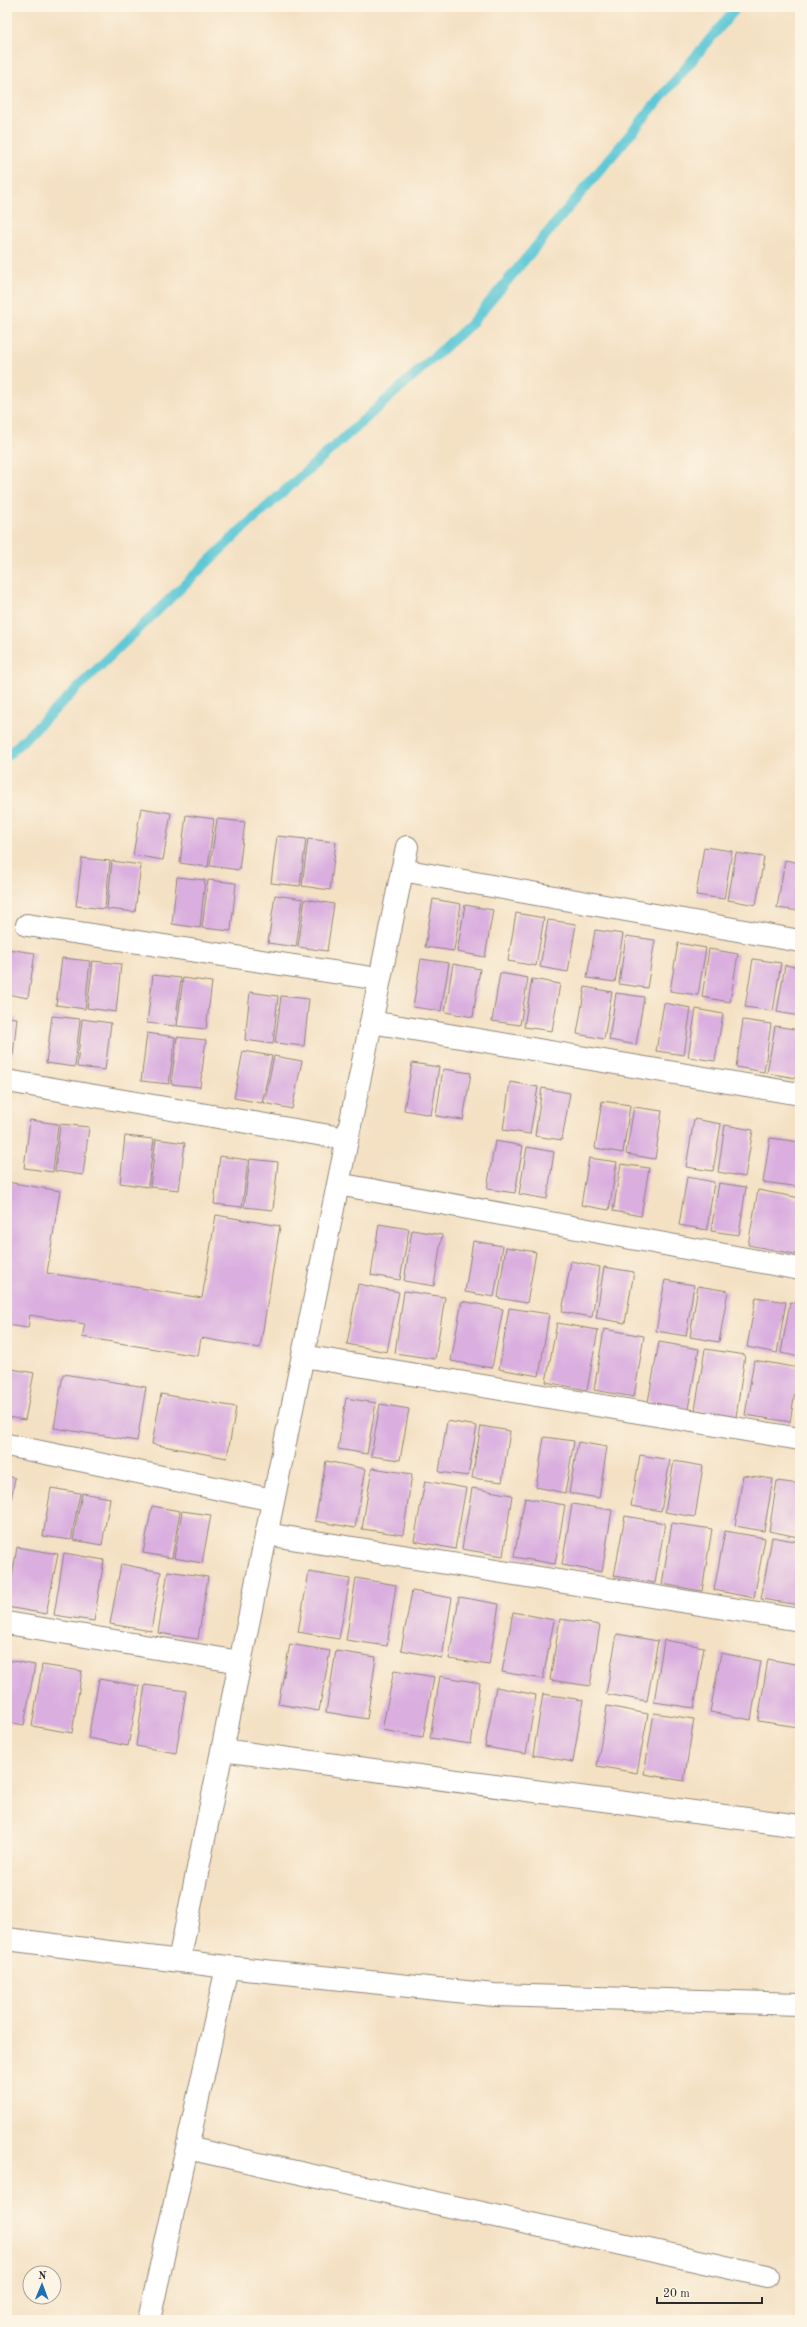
<svg xmlns="http://www.w3.org/2000/svg" width="807" height="2327" font-family="'Old Standard TT',serif">
  <style>
    .lines { fill: none; stroke-linecap: round; stroke-linejoin: round }
    .stream { stroke: #5dc8d6; stroke-width: 10 }
    .building { fill: #daafe0 }
    .minor-casing { stroke: #908678; stroke-width: 24 }
    .minor { stroke: #fff; stroke-width: 22 }
  </style>
  <rect width="100%" height="100%" fill="#fcf5e5"/>
  <filter id="ink" filterUnits="userSpaceOnUse"><feTurbulence type="fractalNoise" baseFrequency=".025" numOctaves="2"/><feDisplacementMap in="SourceGraphic" scale="8" xChannelSelector="R" yChannelSelector="G"/><feConvolveMatrix kernelMatrix="1 2 1 2 8 2 1 2 1" color-interpolation-filters="sRGB"/></filter>
  <filter id="wash" filterUnits="userSpaceOnUse"><feTurbulence type="fractalNoise" baseFrequency=".012" numOctaves="4" result="noise"/><feDisplacementMap in="SourceGraphic" scale="16" xChannelSelector="R" yChannelSelector="G"/><feGaussianBlur stdDeviation="0.9" result="paint"/><feColorMatrix in="noise" values="0 0 0 0 0 0 0 0 0 0 0 0 0 0 0 0 0 1.4 0 .05"/><feComposite in="paint" operator="in"/></filter>
  <g filter="url(#wash)">
    <rect width="100%" height="100%" fill="#f4e1c4"/>
    <g class="lines">
      <path class="stream" d="M7,756l234,-226 230,-206 266,-317"/>
    </g>
    <g id="blocks">
      <path class="building" d="M141,808l30,5 -8,47 -30,-5z
        M186,815l28,4 -6,48 -28,-4z
        M217,819l28,3 -6,48 -29,-4z
        M277,836l29,3 -6,47 -29,-3z
        M308,839l28,3 -6,48 -28,-4z
        M704,847l28,4 -8,48 -28,-4z
        M736,853l28,4 -8,48 -28,-5z
        M82,858l28,3 -5,48 -29,-3z
        M785,860l15,3v48l-23,-3z
        M112,861l29,4 -6,47 -28,-3z
        M177,877l28,3 -5,48 -28,-4z
        M208,880l28,3 -5,48 -29,-3z
        M275,895l28,4 -7,48 -28,-4z
        M305,899l29,5 -7,47 -29,-4z
        M433,899l28,5 -7,47 -29,-4z
        M465,905l28,5 -8,47 -28,-5z
        M516,913l28,5 -8,48 -28,-5z
        M548,920l28,4 -8,48 -28,-5z
        M595,930l28,4 -8,48 -28,-4z
        M626,936l29,4 -8,48 -28,-4z
        M678,943l28,5 -8,47 -28,-4z
        M7,949l28,4 -7,45 -21,-4z
        M709,949l29,5 -8,48 -28,-5z
        M62,958l28,3 -5,48 -29,-4z
        M421,959l28,4 -8,48 -28,-4z
        M753,959l28,4 -8,48 -28,-4z
        M93,961l28,3 -5,48 -29,-4z
        M453,964l27,5 -7,48 -28,-5z
        M785,965l15,3v48l-23,-4z
        M500,973l28,5 -8,47 -28,-4z
        M153,975l28,3 -6,48 -28,-3z
        M183,978l29,4 -6,47 -29,-3z
        M532,979l28,5 -8,47 -28,-4z
        M585,987l27,5 -8,47 -27,-5z
        M250,992l28,4 -5,48 -28,-4z
        M616,993l28,4 -8,48 -27,-5z
        M281,996l28,3 -5,47 -29,-3z
        M664,1003l27,5 -7,47 -28,-4z
        M696,1009l27,5 -8,47 -27,-4z
        M52,1016l28,3 -5,48 -29,-4z
        M7,1017l10,1 -4,37 -6,-1z
        M82,1019l29,4 -6,47 -28,-3z
        M743,1020l28,4 -7,48 -28,-5z
        M775,1026l25,4v19l-4,29 -29,-5z
        M147,1033l28,4 -6,47 -28,-3z
        M177,1037l29,3 -6,47 -29,-3z
        M243,1051l29,5 -10,47 -28,-5z
        M274,1056l28,5 -10,48 -28,-6z
        M412,1063l27,4 -8,48 -27,-5z
        M443,1069l28,4 -8,47 -27,-4z
        M510,1082l28,5 -8,47 -27,-4z
        M542,1088l28,5 -8,47 -27,-4z
        M602,1101l28,4 -7,48 -28,-5z
        M634,1107l28,4 -7,48 -29,-5z
        M694,1119l27,5 -8,47 -27,-4z
        M30,1120l28,4 -5,48 -29,-4z
        M60,1124l29,3 -6,48 -28,-4z
        M725,1125l28,5 -8,47 -27,-5z
        M125,1136l29,3 -6,48 -28,-4z
        M770,1138l30,4v45l-37,-5z
        M156,1139l29,4 -6,47 -29,-3z
        M495,1141l28,5 -8,47 -28,-4z
        M527,1147l27,5 -7,47 -28,-5z
        M220,1156l28,4 -6,47 -28,-3z
        M589,1158l28,4 -8,48 -28,-5z
        M250,1159l28,3 -5,48 -29,-3z
        M621,1164l28,4 -8,48 -28,-5z
        M687,1177l27,5 -7,48 -28,-5z
        M7,1182l53,9 -13,82 155,25 14,-83 64,11 -20,122 -59,-10 -3,18 -116,-19 3,-13 -55,-9 -2,13 -21,-3z
        M719,1183l27,4 -7,48 -28,-4z
        M758,1190l42,8 -1,57 -51,-10z
        M379,1224l30,5 -9,51 -29,-5z
        M412,1230l30,5 -8,51 -30,-5z
        M473,1241l30,5 -9,51 -29,-5z
        M506,1247l30,5 -9,51 -29,-5z
        M571,1261l29,6 -8,50 -30,-5z
        M604,1267l30,5 -9,51 -29,-5z
        M665,1280l29,5 -8,51 -30,-5z
        M358,1284l41,8 -12,60 -40,-8z
        M698,1286l30,5 -9,51 -29,-5z
        M404,1291l41,6 -10,62 -40,-6z
        M756,1297l30,5 -9,51 -30,-6z
        M462,1301l41,8 -11,59 -41,-7z
        M790,1302l10,2v53l-19,-4z
        M509,1308l40,6 -10,62 -40,-7z
        M557,1323l41,7 -11,60 -41,-8z
        M604,1329l40,7 -10,61 -40,-7z
        M659,1342l40,7 -11,60 -40,-7z
        M705,1349l40,6 -9,62 -41,-7z
        M754,1360l45,8 -9,54 -45,-7z
        M7,1368l27,5 -9,47 -18,-3z
        M63,1374l83,13 -9,54 -83,-13z
        M161,1394l75,13 -9,51 -75,-14z
        M346,1398l30,5 -9,51 -29,-5z
        M380,1404l29,5 -9,51 -29,-4z
        M447,1421l30,5 -9,50 -29,-4z
        M481,1426l29,5 -8,51 -30,-4z
        M544,1437l30,4 -9,52 -29,-6z
        M578,1442l29,5 -8,51 -30,-5z
        M640,1455l30,5 -9,51 -30,-5z
        M326,1461l40,8 -11,59 -40,-7z
        M674,1461l29,5 -8,51 -30,-5z
        M372,1468l40,6 -9,61 -41,-6z
        M743,1475l30,4 -9,52 -29,-5z
        M7,1476l8,2 -7,39h-1z
        M425,1481l41,7 -11,61 -41,-8z
        M777,1481l23,3v39l-2,14 -29,-6z
        M51,1488l29,5 -9,47 -28,-4z
        M472,1488l40,7 -9,61 -41,-7z
        M82,1493l28,5 -8,47 -29,-5z
        M525,1498l40,7 -10,59 -41,-7z
        M572,1504l40,6 -10,62 -40,-7z
        M152,1506l28,5 -8,47 -29,-5z
        M182,1511l29,4 -9,48 -28,-5z
        M625,1516l40,7 -10,60 -41,-7z
        M672,1523l40,6 -10,62 -40,-7z
        M725,1531l40,7 -11,60 -40,-8z
        M772,1537l28,5v63l-39,-6z
        M17,1547l41,7 -12,60 -39,-7z
        M64,1553l40,7 -10,61 -40,-6z
        M121,1564l40,8 -10,59 -41,-7z
        M168,1571l40,6 -10,62 -40,-6z
        M309,1572l41,7 -11,60 -41,-7z
        M356,1578l40,7 -9,61 -41,-6z
        M412,1591l40,7 -10,60 -41,-8z
        M459,1597l40,7 -10,61 -40,-6z
        M513,1612l41,8 -11,59 -41,-7z
        M560,1619l40,6 -10,61 -40,-6z
        M617,1634l41,7 -11,60 -41,-7z
        M664,1640l40,7 -10,61 -40,-6z
        M290,1644l40,7 -11,60 -41,-7z
        M336,1651l40,6 -9,62 -41,-7z
        M721,1653l40,8 -10,59 -41,-8z
        M768,1659l32,6 -2,62 -40,-6z
        M7,1660l28,5 -11,60 -17,-3z
        M42,1665l40,6 -10,62 -40,-7z
        M394,1670l40,7 -11,60 -41,-7z
        M440,1676l40,7 -9,61 -41,-6z
        M99,1679l41,7 -12,60 -40,-8z
        M145,1685l41,6 -10,62 -40,-7z
        M496,1687l40,8 -10,59 -41,-7z
        M543,1694l40,6 -10,62 -40,-7z
        M607,1706l41,8 -11,59 -40,-7z
        M654,1713l40,6 -10,62 -40,-7z"/>
    </g>
  </g>
  <g filter="url(#ink)">
    <use href="#blocks" fill-opacity="0" stroke="#908678" stroke-width="1"/>
    <g class="lines">
      <g class="minor-casing">
        <path id="minor" d="M402,870l398,71
          M27,925l352,54
          M371,1022l429,72
          M7,1081l340,58
          M338,1184l462,85
          M303,1356l497,83
          M7,1445l266,55
          M266,1534l534,86
          M7,1623l233,39
          M222,1750l578,76
          M7,1939l220,28 267,28 306,9
          M179,1961l228,-1114
          M187,2148l580,128
          M149,2320l78,-353"/>
      </g>
      <use href="#minor" class="minor"/>
    </g>
  </g>
  <rect width="807" height="2327" fill="none" stroke="#fcf5e5" stroke-width="24"/>
  <g transform="translate(42 2285) rotate(1)"><circle r="19" fill="#fcf5e5" stroke="#a8a49b"/>
  <path d="M0-3L7 15L0 10L-7 15Z" fill="#1f6fb2"/>
  <text y="-6" font-size="11" font-weight="bold" text-anchor="middle" fill="#2b2b2b">N</text>
  </g>
  <path d="M657 2297v6h105v-6" fill="none" stroke="#2b2b2b" stroke-width="2"/>
  <text x="663" y="2297" font-size="12" fill="#2b2b2b" stroke="#fcf5e5" stroke-width="3" paint-order="stroke">20 m</text>
</svg>
